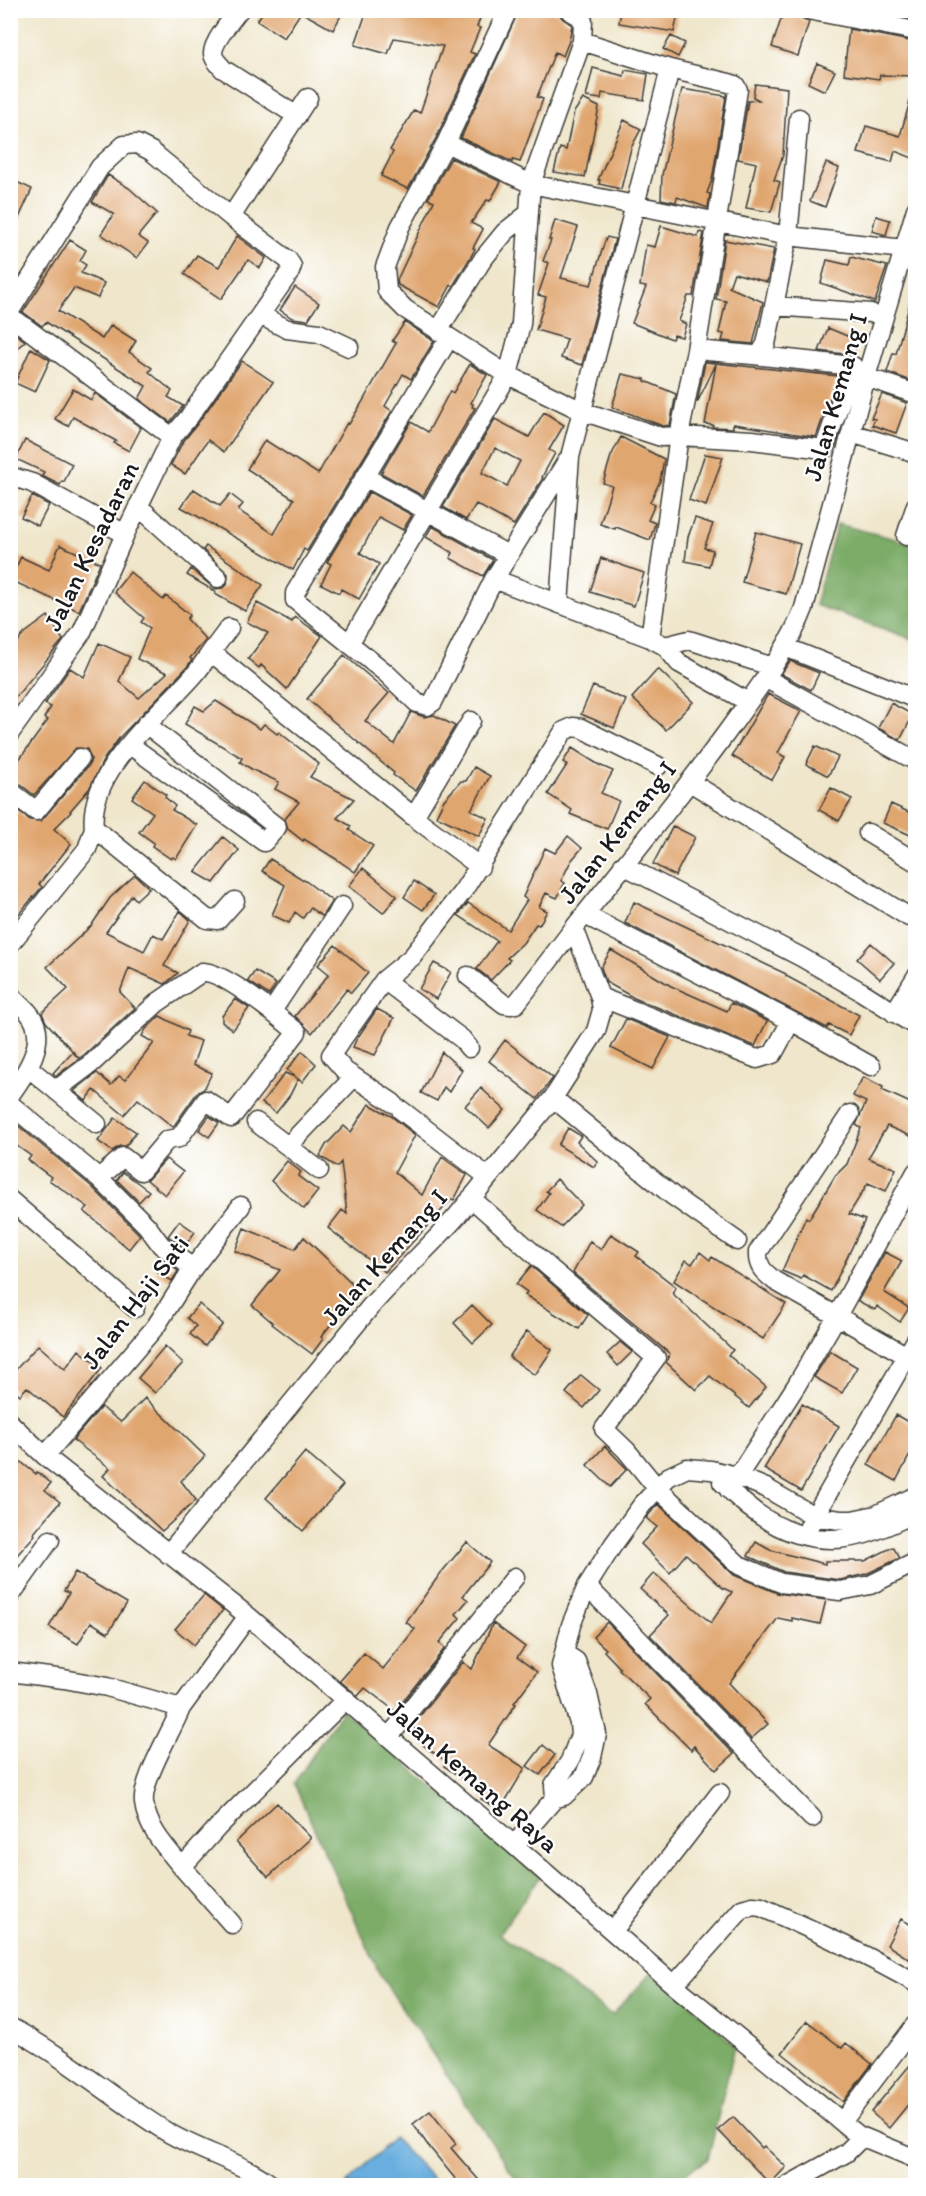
<svg xmlns="http://www.w3.org/2000/svg" width="926" height="2196" font-family="Itim,sans-serif">
  <style>
    .forest { fill: #7cac67; stroke: #4c6442; stroke-width: 1.5 }
    .water { fill: #67aede; stroke: #42657d; stroke-width: 1.5 }
    .building { fill: #e0a670; fill-rule: evenodd }
    .lines { fill: none; stroke-linecap: round; stroke-linejoin: round }
    .minor-casing { stroke: #3c3a36; stroke-width: 21 }
    .minor { stroke: #fff; stroke-width: 18 }
    .labels { text-anchor: middle; stroke-width: 4.5; stroke-linejoin: round; paint-order: stroke }
    .street-label { font-size: 26px; fill: #1c1c1c; stroke: #fff }
  </style>
  <rect width="100%" height="100%" fill="#fff"/>
  <filter id="ink" filterUnits="userSpaceOnUse"><feTurbulence type="fractalNoise" baseFrequency=".0167" numOctaves="2"/><feDisplacementMap in="SourceGraphic" scale="12" xChannelSelector="R" yChannelSelector="G"/><feConvolveMatrix kernelMatrix="1 2 1 2 8 2 1 2 1" color-interpolation-filters="sRGB"/></filter>
  <filter id="wash" filterUnits="userSpaceOnUse"><feTurbulence type="fractalNoise" baseFrequency=".008" numOctaves="4" result="noise"/><feDisplacementMap in="SourceGraphic" scale="24" xChannelSelector="R" yChannelSelector="G"/><feGaussianBlur stdDeviation="1.35" result="paint"/><feColorMatrix in="noise" values="0 0 0 0 0 0 0 0 0 0 0 0 0 0 0 0 0 1.4 0 .05"/><feComposite in="paint" operator="in"/></filter>
  <g filter="url(#wash)">
    <rect width="100%" height="100%" fill="#efe6cb"/>
    <path class="forest" d="M837,524l78,20v96l-100,-35z
      M342,1710l198,167 -41,57 113,81 43,-46 80,77 -27,113 -40,26h-148l-140,-210 -86,-191z"/>
    <path class="water" d="M394,2138l45,47h-94z"/>
    <g id="blocks">
      <path class="building" d="M264,10h80l-11,20 -32,-18 -17,26 -27,-17z
        M367,10h116l-6,17 3,1 -10,24 5,2 -39,84 -28,51 -27,-13 12,-24 -3,-2 24,-40 6,3 23,-67 -49,-8 -6,16 -33,-9z
        M519,10h31l9,4 4,5 9,6 -3,16 -6,15 -8,-4 -18,45 6,2 -23,63 -7,-2 -1,2 -51,-24z
        M621,10h58l-5,22 -55,-9z
        M784,10l13,3 4,6 8,3 -11,34 -26,-9z
        M870,10h45v9z
        M849,29l66,13v34l-35,-1 -1,4 -35,-5z
        M671,36l14,7 -7,14 -15,-8z
        M817,63l18,8 -10,20 -17,-8z
        M593,68l31,8 1,-6 23,4 -4,26 -42,-7 -1,6 -15,-2z
        M755,84l32,4 -4,67 -9,25 6,2 -9,30 -25,-4 10,-45 -18,-4 10,-58 11,-1 -6,-3z
        M682,89l44,7 -14,84 -5,13 3,1 -2,14 -31,-11 -1,5 -15,-3 1,-24z
        M911,98l4,1v60l-20,-8 -3,11 -34,-9 8,-27 34,10z
        M583,99l16,8 -14,70 -31,-5 6,-24 6,2 8,-38z
        M624,120l17,9 -10,19 -10,41 -22,-5 1,-4h-2z
        M451,158l50,24 -11,19 -3,-1 -16,23 12,6 -10,19 2,1 -5,9 -17,28 -2,-1 -12,22 -41,-22 -1,-5 37,-79 -6,-2z
        M826,163l13,5 -14,39 -15,-6z
        M108,175l21,13 28,25 -19,23 10,7 -11,15 -36,-24 13,-20 -22,-12z
        M10,179l22,10 -22,49z
        M876,216l14,4 -4,15 -14,-4z
        M555,220l23,7 -17,51 30,7 14,-44 2,-4 8,2 -33,126 -21,-7 6,-19 -31,-9 10,-33 -8,-2 11,-32 -6,-2 8,-21h-2z
        M661,226l37,11 1,-5 5,1 -11,63h-5l-9,25 7,3 -4,13 -8,-2 -2,4 -40,-16 14,-36 -6,-1 6,-41 9,2z
        M237,236l29,22 -6,10 -12,-8 -27,39 -37,-25 13,-19 22,12z
        M70,240l16,10 -6,11 6,4 -5,8 23,10 -6,15 -24,-10 -16,23 44,28 9,-14 25,16 -7,11 23,16 -3,4 23,19 -4,6 15,9 -13,16 -31,-23 7,-13 -100,-64 -4,4 -19,-14z
        M725,240l49,9 -7,33 -33,-9 -5,14 34,15 -10,42 -31,-3 2,-7 -5,-1 7,-32 -10,-2z
        M851,257l36,9 -12,36 -54,-19 6,-23 22,5z
        M295,287l24,16 -11,17 -16,-2 -12,-8z
        M911,299l4,1 -1,82 -27,-10 6,-19 3,1z
        M405,322l29,19 -23,38 -8,-5 -18,32 7,5 -85,140 -3,-2 -11,21 -112,-63 13,-18 26,17 10,-12 13,10 -5,6 36,24 20,-35 -47,-30 18,-29 53,34 29,-51 2,1 11,-18 36,-63 -4,-2z
        M828,328l31,13 -6,14 -34,-4z
        M10,330l15,11 -15,14z
        M31,348l19,12 -15,32 -20,-9z
        M242,361l31,21 -49,70 -16,-12 -23,34 -14,-9 11,-22 16,-20z
        M705,362l133,14 -22,61 -83,-13v4l-20,-1v-2l-8,-1 11,-60 -19,39z
        M470,364l17,11 -16,28 2,1 -1,3 3,1 -52,88 -42,-23 30,-51 17,10 22,-41 3,2z
        M622,374l23,5v2l31,13 -6,31 -7,1 -51,-19z
        M73,389l18,11 4,-7 46,35 -12,23 -15,-8 2,-2 -43,-24 -5,9 -13,-7z
        M882,394l25,9 -11,30 -24,-8 3,-6 -4,-1z
        M544,412l20,13 -15,25 6,3 -13,24 1,1 -29,47 -38,-21 -10,16 -23,-13 52,-88 34,18zM495,448l25,13 -13,25 -25,-13z
        M621,437l43,22 -4,22 -10,21 5,2 -7,16 7,3 -5,17 -34,-13 -1,2 -15,-5 12,-38 -9,-3 8,-27z
        M25,440l47,24 -8,18 -2,-1 -2,4 -18,-9 2,-4 -28,-13z
        M705,454l18,3 -17,49 -17,-6z
        M369,492l43,23 -9,15 -24,-13 -19,36 19,11 -20,35 -18,-10 -2,4 -18,-9 10,-20 -4,-2z
        M32,496l17,9 -11,21 -17,-9z
        M695,518l18,6 -9,24 9,2 -4,16 -24,-5 3,-24z
        M432,526l61,34 -10,16 -33,-18 3,-5 -27,-16z
        M756,532l44,12 -14,50 -44,-12z
        M60,545l40,18 -21,48 -69,-31 11,-23 28,13z
        M206,546l57,39 -18,26 -30,-17 1,-2 -29,-17 4,-6 24,20 7,-1 5,-3 1,-11 -25,-24z
        M601,558l43,15 -10,33 -44,-14z
        M130,572l33,28 3,-4 24,19 -3,4 19,21 -16,18 2,2 -5,7 -67,70 -16,22 -15,30 -19,22 1,1 -17,17 17,15 -32,40 3,3 -32,37v-118l20,14 11,1 48,-56 2,-6 -4,-10 -11,-1 -42,47 -17,-13 -7,-2v-8l38,-52 -4,-2 7,-11 -6,-3 25,-36 14,9 15,-34 31,14 -11,24 20,17 28,-25 -30,-14 13,-31 -9,-6 3,-4 -30,-26z
        M257,603l35,19 3,-5 27,19 -35,53 -26,-24 -2,3 -11,-9 20,-26 -21,-11z
        M48,616l15,24 -53,64v-54l15,-17z
        M344,655l45,38 -24,28 29,23 17,-32 13,5 10,-2 21,11 -39,65 -23,-16 1,-2 -87,-74z
        M790,661l29,12 -8,17 -30,-16z
        M658,669l35,33 -27,28 -34,-32z
        M593,686l33,14 -12,28 -33,-14z
        M768,694l33,17 -23,42 7,4 -13,23 -40,-24z
        M216,701l44,28 4,-5 13,10 2,-2 40,32 -9,13 44,22 -17,19 14,8 -2,4 24,16 -18,26 -19,-13 -32,-20 -1,2 -15,-12 -3,-10 14,-17 -24,-13 4,-7 -26,-12 -13,-8 2,-4 -57,-34 10,-18 9,5z
        M891,703l22,12 -13,25 -22,-12z
        M815,746l23,11 -10,19 -22,-12z
        M572,748l27,17 14,6 -12,22 18,8 -12,28 -37,-15 2,-4 -24,-16 19,-29 -4,-3z
        M474,767l16,9 -19,34 17,8 -9,18 -43,-20 8,-16 17,-19h5z
        M145,780l21,15 -1,2 10,9 -3,4 25,15 -21,34 -3,-2 -2,2 -19,-13 2,-3 -15,-11 14,-19 -21,-15z
        M831,788l21,11 -13,22 -20,-11z
        M891,804l24,11v22l-32,-14z
        M673,826l22,11 -20,39 -22,-12z
        M568,836l14,12 -11,13 -10,20 4,2 -8,15 -11,-5 -7,14 8,4 -8,14 -3,-1 -13,19 -16,15 3,2 -19,20 -14,-11 20,-28 -39,-26 10,-12 40,27 19,-30 -4,-3 22,-49 10,5z
        M223,837l16,13 -25,33 -19,-11z
        M270,859l37,23 25,19 -10,15 -12,-8 -7,10 -8,-6 -6,11 -17,-8 13,-30 -23,-14z
        M363,868l34,28 -14,17 -34,-27z
        M135,875l14,13 -13,12 -4,-5 -26,37 38,19 9,-17 10,5 17,-28 10,9 -26,46 14,7 -13,11 -36,-16 -9,24 15,16 -50,46 -29,22 -3,-3 19,-21 7,6 -33,-36 -4,-9 26,-24 -21,-22 44,-41 19,-28z
        M414,881l20,14 -11,15 -19,-13z
        M634,902l152,72v2l73,39 -10,20 -20,-10 -2,3 -202,-105z
        M871,943l23,20 -14,16 -23,-20z
        M335,945l33,28 -17,20 -4,-4 -35,44 -17,-17 34,-42 -11,-9z
        M611,950l60,36 56,25 4,-8 36,18 -12,25 -121,-48 -28,-16 -5,-15z
        M434,963l17,9 -15,27 -17,-10z
        M255,971l21,13 -7,11 -21,-14z
        M235,999l14,9 -16,22 -11,-8v-6z
        M377,1009l17,9 -19,37 -22,-8 3,-7z
        M160,1016l28,15 -2,5 15,5 -8,24 19,8 -8,16 -7,4 -24,34 -35,-28 -14,16 -30,-25 -8,11 -12,-10 23,-18 14,12 8,-9 6,4 29,-37 -12,-7 4,-7z
        M626,1019l44,18 -17,32 -42,-21z
        M505,1040l48,38 -16,21 -48,-38z
        M302,1051l14,13 -14,18 -4,-3 -8,16 -14,18 -14,-10 23,-30 12,5 -10,-8z
        M442,1052l20,18 -13,22 -5,-5 -7,14 -16,-8z
        M863,1077l20,10 -1,3 33,15v33l-28,-12 -19,32 28,11 -10,22 -18,-8 -19,31 16,6 -34,71 -28,-16 -2,4 -19,-8 24,-54 3,2 26,-43 12,-12 14,-36 -5,-3 10,-23 -13,-6z
        M481,1088l24,22 -16,18 -24,-22z
        M369,1104l22,12 24,19 -20,37 27,23 20,-38 25,18 -13,25 -2,-1 -67,73 -57,-44 14,-18 5,4 -6,-52 -4,5 -17,-11 6,-11 18,-19 7,6z
        M209,1116l10,7 -10,14 -10,-7z
        M115,1118l21,14 -10,14h-6l-8,5 -14,-10z
        M15,1123l76,63 49,49 -11,14 -45,-38 4,-4 -39,-27 2,-3 -23,-17 3,-4 -21,-15v-11z
        M568,1128l13,8 -4,6 21,20 -4,5 -36,-22z
        M166,1159l17,13 -18,23 -18,-15z
        M287,1161l14,11 -3,4 20,15 -14,18 -33,-28z
        M123,1172l26,19 -10,11 -22,-22z
        M557,1179l25,26 -21,22 -24,-17 12,-17 -3,-2z
        M179,1221l16,11 -11,15 -16,-11z
        M244,1228l51,21 9,-12 54,52 -37,48 2,2 -11,15 -40,-30 1,-1 -21,-18 28,-35 -45,-19z
        M611,1234l28,18 -3,4 40,31 -4,6 61,57 -5,5 38,32 -17,21 -39,-32 -14,14 -30,-28 4,-8 -97,-81 17,-32 11,9z
        M700,1252l10,8 2,-3 74,47 -23,35 -89,-58 12,-21 6,4z
        M885,1252l17,9 -18,31 25,16 -9,14 -23,-16 -2,4 -17,-9z
        M164,1261l14,10 -6,10 -15,-9z
        M531,1266l57,49 -9,14 -54,-34 2,-3 -11,-8z
        M199,1304l24,20 -18,22 -15,-12 6,-8 -9,-8z
        M472,1305l20,20 -19,18 -19,-20z
        M527,1331l25,19 -17,25 -26,-18z
        M620,1342l12,10 -14,14 -11,-12z
        M38,1345l27,24 14,-19 23,18 -39,49 -36,-30 -7,8 -10,-9v-10z
        M165,1346l18,17 -28,30 -17,-15z
        M830,1351l27,16 -15,26 -28,-16z
        M581,1375l18,15 -15,18 -18,-15z
        M145,1398l60,58 -24,25 15,19 -34,31 -59,-55 7,-8 -37,-28 28,-33 20,15z
        M802,1404l37,22 -38,65 -37,-22z
        M896,1415l19,11v19l-19,36 -28,-16z
        M605,1446l22,23 -17,18 -23,-22z
        M305,1452l38,33 -40,46 -37,-33z
        M10,1453l26,21 1,-2 14,11 -6,7 15,12 -26,31 1,2 -25,28z
        M658,1504l76,71 43,18 49,7 -6,24 -28,-6v3l-14,-3 -49,65 39,41 -17,15 -101,-104 19,-20 -29,-26 14,-16 57,50 21,-31 -9,-4 -37,-34 -16,19 -29,-29 16,-17 -11,-9z
        M467,1542l23,20 -27,34 5,4 -12,14 4,4 -21,25 6,5 -50,63 -30,-23 -7,8 -18,-15 24,-28 19,16 32,-40 -9,-7 34,-48z
        M756,1542l14,8 55,14v-3h40l28,-14 7,11 -34,16 -26,6 -56,-8 -36,-16z
        M75,1572l52,31 -19,30 -17,-11 -13,22 -29,-17 20,-34 -5,-2z
        M204,1595l19,15 -29,35 -19,-16z
        M607,1622l127,132 -18,16 -22,-24 -3,4 -46,-46 5,-5 -31,-30 1,-1 -16,-17 2,-2 -13,-12z
        M493,1623l32,24 -8,10 20,15 -23,31 2,1 -28,41 37,23 -25,42 -19,-11 3,-6 -40,-27 3,-4 -24,-17 4,-6 -15,-13 51,-64 9,7z
        M543,1745l12,10 -15,20 -13,-9z
        M277,1803l34,35 -43,39 -32,-35z
        M901,1919l14,8v36l-28,-18z
        M807,2021l35,27 4,-5 26,21 -29,38 -61,-49z
        M915,2059v37l-26,32 -18,-16z
        M430,2111l26,33 -5,4 33,38h-23l-34,-42 -14,-20z
        M733,2117l29,31 2,-2 22,21 -16,17 -52,-54z"/>
    </g>
  </g>
  <g filter="url(#ink)">
    <use href="#blocks" fill-opacity="0" stroke="#3c3a36" stroke-width="1.5"/>
    <g class="lines">
      <g class="minor-casing">
        <path id="minor" d="M239,10c-7,9 -26,32 -26,43 0,6 7,12 10,16l74,47
          M508,10l-62,133 -46,84 -15,40 2,24 18,18 103,66 74,36 79,26 18,-1 73,4 72,9 29,-83 -100,-11
          M569,10l10,6 4,5 -1,20
          M808,10l108,21
          M799,118l-11,118 -14,70 97,7
          M446,143l85,41 257,52 116,13 10,4
          M231,217l77,-119
          M10,311l90,-144 24,-22 13,-1 14,7 80,66 57,43 4,6 -2,6 -101,145 -17,20 -47,97 -43,98 -72,101
          M260,315l27,14 32,4 30,14
          M10,316l162,121
          M438,331l45,-72 22,-27 24,-19
          M449,338l-154,255v7l91,73 31,30 10,3 6,-4 61,-123 156,59 15,8 14,17 69,39
          M696,350l57,5 7,-1 6,-10 8,-38
          M866,377l50,17
          M851,433l65,20
          M10,476l22,7 93,51
          M365,477l143,78
          M138,506l80,72
          M906,536l10,-31
          M494,579l73,-118
          M650,638l29,-202 17,-86 42,-260 -3,-5 -6,-2 -59,-14
          M349,644l159,-269 13,-51 10,-140 51,-143 88,28 -100,388 -11,147
          M665,646l24,-6 84,27
          M785,647l131,52
          M211,652l18,-24
          M765,678l151,83
          M130,745l134,97 13,-15 -131,-103
          M690,782l219,135
          M10,791l26,20 44,-53
          M414,817l57,-96
          M868,833l48,29
          M623,865l178,92 61,35 54,34
          M235,901l-17,19 -11,-1 -113,-91c-7,-58 67,-114 101,-154 6,-7 11,-15 16,-22l203,165 66,50
          M585,915l206,106 80,45
          M10,944l77,-95 7,-21
          M468,976l36,28 7,1 5,-1 58,-76
          M384,980l78,59 7,9
          M10,995c6,6 13,11 18,17 23,26 -2,61 -18,83
          M600,997l157,62 16,-5 18,-33
          M272,1011l70,-105
          M894,1013l22,-36
          M30,1069l67,55
          M56,1090l36,-27 65,-60 45,-31c20,-2 78,46 95,60l-66,86 -25,-18 -27,38 -12,2 -26,31 -18,-14 -24,21
          M553,1098l120,98 64,45
          M393,1103l-48,-32 -14,-16 53,-75 28,-23 51,-66 101,-160 9,-4 8,1 77,38
          M10,1104l89,74 48,48 14,19 32,23
          M401,1110l87,67
          M850,1114l-92,138c-1,15 6,20 17,29l141,80
          M256,1122l63,48
          M288,1146l66,-69
          M471,1198l80,71 105,89 -52,71 22,21 31,38 82,77 42,18 59,8 30,-6 46,-23
          M10,1200l125,108
          M10,1423l35,33 203,160 266,229 160,140 184,150 58,24
          M45,1456l111,-130 37,-58 48,-62
          M722,1482c38,41 85,69 143,52 17,-5 34,-14 51,-21
          M729,1490l67,-104 41,-70 79,-144
          M809,1526l107,-186
          M168,1554l203,-248c28,-32 59,-59 86,-90l96,-118 43,-67 6,-21 -2,-13 -26,-69c54,-68 110,-136 161,-207 25,-36 53,-71 69,-113l62,-231 50,-168
          M587,1586l225,232
          M10,1596l40,-56
          M10,1672l54,7 43,8 74,21 67,-92
          M181,1708c-9,23 -40,73 -37,95 3,25 23,46 38,64
          M389,1737l126,-160
          M555,1798l-1,-13 16,-24 10,-26 -1,-12 -18,-57 10,-41 16,-39 26,-41 29,-40 26,-28 19,-9 24,2 26,6 29,12 48,28 26,4h12l24,-5 40,-19
          M514,1845l41,-47 9,-2 20,-19 8,-20 5,-23 -9,-40 -12,-33 -11,-7
          M232,1924l-50,-57 36,-40 128,-128
          M613,1931l107,-138
          M674,1985l68,-76 11,-3 8,1c53,23 104,47 155,76
          M10,2027c56,30 103,72 157,105 34,20 73,29 106,54
          M842,2122l74,-98
          M787,2186l59,-33 16,-16"/>
      </g>
      <use href="#minor" class="minor"/>
    </g>
  </g>
  <g class="labels">
    <g class="street-label">
      <text transform="translate(835 397) rotate(-74)" y="9">Jalan Kemang I</text>
      <text transform="translate(91 546) rotate(-64)" y="9">Jalan Kesadaran</text>
      <text transform="translate(617 832) rotate(-52)" y="9">Jalan Kemang I</text>
      <text transform="translate(384 1257) rotate(-48)" y="9">Jalan Kemang I</text>
      <text transform="translate(135 1302) rotate(-53)" y="9">Jalan Haji Sati</text>
      <text transform="translate(473 1776) rotate(41)" y="9">Jalan Kemang Raya</text>
    </g>
  </g>
  <rect width="926" height="2196" fill="none" stroke="#fff" stroke-width="36"/>
</svg>
